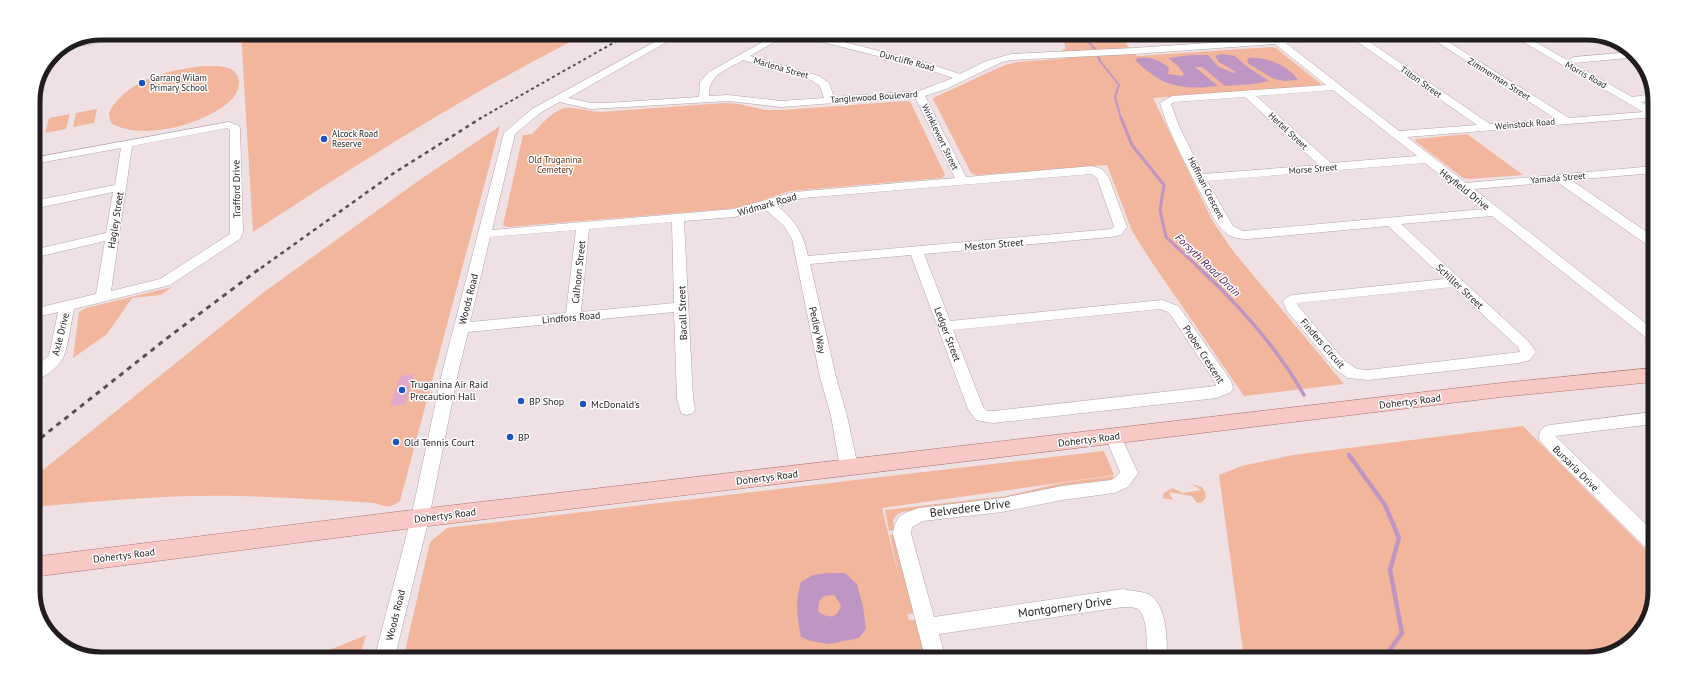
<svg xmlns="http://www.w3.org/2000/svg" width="1688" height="692" font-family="'PT Sans',sans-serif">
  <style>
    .green { fill: #f1b69b }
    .water { fill: #bf96c3; fill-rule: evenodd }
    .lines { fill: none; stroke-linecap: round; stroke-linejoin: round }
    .stream-far3 { stroke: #bf96c3; stroke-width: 2 }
    .stream-far2 { stroke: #bf96c3; stroke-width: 3 }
    .stream-far1 { stroke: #bf96c3; stroke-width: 3.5 }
    .stream { stroke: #bf96c3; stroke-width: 4.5 }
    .building { fill: #e1a9c9 }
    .minor-casing { stroke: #b2a3a6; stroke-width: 1 }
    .major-casing { stroke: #a97470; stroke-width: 1 }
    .minor { fill: #fff; fill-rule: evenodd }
    .major { fill: #f7c8c4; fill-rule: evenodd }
    .rail-far2 { stroke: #575051; stroke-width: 2; stroke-dasharray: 3 3; stroke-linecap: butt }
    .rail-far1 { stroke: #575051; stroke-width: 2.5; stroke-dasharray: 4 4; stroke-linecap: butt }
    .rail { stroke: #575051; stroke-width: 3; stroke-dasharray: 5 5; stroke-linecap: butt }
    .poi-dot { fill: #1b54c1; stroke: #fff; stroke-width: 1.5 }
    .labels { text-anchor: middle; stroke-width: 3; stroke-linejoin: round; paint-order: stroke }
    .far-street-label { font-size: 9px; fill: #211c1d; stroke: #fff }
    .far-poi-label { font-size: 9px; fill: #211c1d; stroke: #fff; text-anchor: start }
    .far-park-label { font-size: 9px; fill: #622d10; stroke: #fff }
    .street-label { font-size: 10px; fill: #211c1d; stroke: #fff }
    .poi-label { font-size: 10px; fill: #211c1d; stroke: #fff; text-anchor: start }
    .water-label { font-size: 11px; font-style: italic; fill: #4c1b52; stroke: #fff }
    .near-street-label { font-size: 12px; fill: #211c1d; stroke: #fff }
    .rim { fill: none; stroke: #211c1d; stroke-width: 5 }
  </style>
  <rect width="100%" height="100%" fill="#efe0e3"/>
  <path class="green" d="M241,33l345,1c-116,58 -225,128 -333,198z
    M1062,35l61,1 3,8 11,12 135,-9 4,1 45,36 -1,2 -167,12 59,122 21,31 111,133 -100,12 -91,-132 -21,-33 -25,-66 -131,10 -5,-2 -38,-74 2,-2 70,-32 13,-3 51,-4 -7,-8 4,-1z
    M205,66c14,0 35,-1 34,18 -1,6 -4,13 -8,16 -25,24 -89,42 -120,23 0,-2 -2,-6 -2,-9 1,-6 6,-11 10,-15 21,-23 56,-30 86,-33z
    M907,101l4,2 34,72 -3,3 -152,13 -51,17 -232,19 -4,-2 20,-90 9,-1c8,-8 23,-26 35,-26 8,-1 24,4 34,4l123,-9 15,1 26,6h17z
    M97,109l-3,14 -21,4 3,-14z
    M70,114l-4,15 -21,4 4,-15z
    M500,126l-100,375c-10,7 -14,7 -25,2 -45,-3 -91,-6 -136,-7 -69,-2 -138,5 -206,11v-29l231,-186 157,-113z
    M1467,134l56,41 -54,4 -6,-1 -48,-37 1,-2z
    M172,287l-11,8 -29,3 -25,36 -34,24 6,-46 7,-4z
    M1523,426l129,130 -1,57 -23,32 -41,14 -343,-1 -25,-183 23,-9 51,-11z
    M1104,451l10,24 -232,33 18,74 -10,-47 6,-1 19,79 -8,1 2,6h7l10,37 -522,-1 26,-114 17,-14z
    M1113,476l1,2 -4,2 -45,5 -55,13 -108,14 -5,3 -4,5 1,10 -5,1 -4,-21 121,-14 55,-13z
    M1191,484l11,3 3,5 1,5 -4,5 -5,1 -5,-7 -23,-4 4,8 -10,-2v-4l9,-6 11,5 18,-3z
    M366,635l-6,21h-45z"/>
  <path class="water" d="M1192,55h16l11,12 15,6 2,-1 -17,-10 -4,-6 7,-2 13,2 10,9 24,16 -15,3 -29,2 -23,-19h-7l23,19c-24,3 -50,3 -69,-14 -5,-4 -10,-7 -14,-13 12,-4 25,1 34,9l-1,6 14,2 2,-2 -7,-9 -9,-7z
    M1248,58c17,-2 40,7 50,22l-13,1 -11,-2 -25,-15 -2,-3z
    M828,573h17l12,11 6,22 3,23 -7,9 -30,6 -18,-3 -10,-4c-4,-20 -6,-36 0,-55l12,-7zM834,595l7,10c-3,14 -14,14 -23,6l1,-10 5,-5z"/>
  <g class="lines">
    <path class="stream-far3" d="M1082,35l13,14 5,12 19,24 -4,12 6,22"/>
    <path class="stream-far2" d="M1121,118l11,27 32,40 -4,25 6,27 33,31"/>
    <path class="stream-far1" d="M1198,267c40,37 79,80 106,128"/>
    <path class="stream" d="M1349,455l36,50 14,33 -9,32 12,63 -18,25"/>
  </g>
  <path class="building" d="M414,374l-9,31 -15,1 10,-30z"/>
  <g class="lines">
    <g class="minor-casing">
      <path id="minor" d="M124,33h22l-4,3 -77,12 -3,-1 8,-6z
        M669,34h12l-113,64 23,5h16l92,-6 1,-15 9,-10 66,-37h11l-36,21 69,20 10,7 5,14 85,-6 34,-13 -32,-11 -118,-30 -1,-2h14l111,28 33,11 24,-12 27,-8 123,-6 177,-12h50l129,88 66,-5 -128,-83h11l130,82 74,-6 -130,-76h12l107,61 22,-3 1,6 -14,2 14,7v8l-248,20 59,46 188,-17v7l-83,7 83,57v10l-5,-1 -92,-64 -83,7 179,140v12l-5,-2 -156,-123 -91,8 127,117 8,11 -6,8 -11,3 -151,17 -20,-2 -13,-9 -48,-58 -4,-9c3,-4 5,-6 10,-7l152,-16 -57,-53 -140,13c-8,0 -17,-1 -23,-7 -9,-7 -15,-21 -20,-31 -16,-31 -35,-64 -45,-98l12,-7 154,-11 -51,-41 -141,10 -123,6 -9,2 -56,27 -21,7 41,81 126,-11 10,3 7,9 18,49 -6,8 -11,2 -186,17 26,67 212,-21 16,6 4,5 49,70 2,7 -2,4 -14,6 -224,25 -17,-3 -8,-11 -57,-154 -101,9 26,113 11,39 11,51 -3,5 -6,2 -6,-2 -3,-5 -9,-51 -11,-39 -28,-138 -8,-13 -19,-17 -31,8 -50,4 9,177 2,11 -2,4 -6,2 -6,-2 -4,-15 -3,-86 -206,20 -10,41 -29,145 -34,138h-20l36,-138 31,-145 62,-240 28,-24zM1352,38l125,87 -78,6 -113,-88zM743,60l68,20 9,6 4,12 -43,3 -53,-6 -19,1c-1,-22 18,-26 34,-36zM1333,90l84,66 -86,7 -75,-67zM915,97l40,81 -161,14 -60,17 -242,21 23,-96 25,-21 19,-11 32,7 137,-8 53,6zM1245,97l74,68 -116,9 -24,-48 -8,-22 3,-2zM1425,163l59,46 -241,22 -10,-5 -26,-45zM1092,174l5,4 17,48 -2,3 -304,27c-5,-24 -13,-36 -32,-51l27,-7zM672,222l2,81 -93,9 8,-83zM576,230l-10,83 -96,9 20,-85zM1453,287l65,60 2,5 -152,18 -11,-1 -12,-8 -46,-54 -2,-4zM1160,309l8,3 4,5 43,65 1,4 -223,25h-6l-4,-4 -30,-77z
        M1631,52l7,5 -64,6 -5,-3 5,-3z
        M229,122l10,4 1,2 3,104 -3,7 -70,46 -96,24c-3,13 -6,39 -11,49 -5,10 -20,20 -30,23v-13l16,-12 9,-44 -25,6v-9l63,-15 9,-53 -72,17v-8l73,-17 7,-41 -80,17v-8l82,-16 6,-37 -88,16v-6zM227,128l3,2v104l-70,45 -49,12 21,-145z
        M1653,412v12l-98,12 97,94v20l-7,-3 -97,-97 -9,-11c0,-8 3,-12 11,-14z
        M1113,430l6,2 19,41 -10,14 -14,6 -52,7 -60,12 -79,9 -11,6 -1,7 23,83 189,-28c8,2 17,2 25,5 19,9 19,46 19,64h-20c0,-11 1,-42 -9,-49 -4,-2 -10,-2 -15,-2l-184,27 6,23h-20l-32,-123 1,-8 5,-9 6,-4 14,-5 83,-10 60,-12 49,-6 5,-3 4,-5 -15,-36 2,-4z"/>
    </g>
    <g class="major-casing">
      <path id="major" d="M1653,368v14l-152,15 -1081,130 -387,50v-20l387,-48 1081,-126z"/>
    </g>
    <use href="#minor" class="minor"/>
    <use href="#major" class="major"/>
    <path class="rail-far2" d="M479,119l150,-85"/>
    <path class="rail-far1" d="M261,268l133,-95 87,-55"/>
    <path class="rail" d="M33,444l133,-105 96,-72"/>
  </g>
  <g class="poi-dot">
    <circle cx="142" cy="83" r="4"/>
    <circle cx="324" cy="139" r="4"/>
    <circle cx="402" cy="390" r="4"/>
    <circle cx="521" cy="401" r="4"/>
    <circle cx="583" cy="404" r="4"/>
    <circle cx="510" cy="437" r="4"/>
    <circle cx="396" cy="442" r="4"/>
  </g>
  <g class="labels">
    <g class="far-street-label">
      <text transform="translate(907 61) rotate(15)" y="3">Duncliffe Road</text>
      <text transform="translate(781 68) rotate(16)" y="3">Marlena Street</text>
      <text transform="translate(1586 75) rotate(29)" y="3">Morris Road</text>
      <text transform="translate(1499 79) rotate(32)" y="3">Zimmerman Street</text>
      <text transform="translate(1421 82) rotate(35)" y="3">Tilton Street</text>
      <text transform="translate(874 97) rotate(-4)" y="3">Tanglewood Boulevard</text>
      <text transform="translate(1525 124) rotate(-5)" y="3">Weinstock Road</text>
      <text transform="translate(1288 131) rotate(43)" y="3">Hertel Street</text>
      <text transform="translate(940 137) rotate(64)" y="3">Wrinklewort Street</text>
      <text transform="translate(1313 169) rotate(-5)" y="3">Morse Street</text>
      <text transform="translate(1558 178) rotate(-5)" y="3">Yamada Street</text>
      <text transform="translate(1206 188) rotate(63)" y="3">Hoffman Crescent</text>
    </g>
    <g class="far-poi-label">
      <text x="150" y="81">Garrang Wilam<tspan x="150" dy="10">Primary School</tspan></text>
      <text x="332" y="137">Alcock Road<tspan x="332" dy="10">Reserve</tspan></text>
    </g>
    <g class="far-park-label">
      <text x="555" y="163">Old Truganina<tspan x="555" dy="10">Cemetery</tspan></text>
    </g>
    <g class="street-label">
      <text transform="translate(236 189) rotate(-91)" y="4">Trafford Drive</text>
      <text transform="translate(1465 189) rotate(38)" y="4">Heyfield Drive</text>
      <text transform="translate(767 204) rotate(-16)" y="4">Widmark Road</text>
      <text transform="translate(115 220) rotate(-81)" y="4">Hagley Street</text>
      <text transform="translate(994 244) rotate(-5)" y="4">Meston Street</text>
      <text transform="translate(578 272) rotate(-84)" y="4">Calhoon Street</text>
      <text transform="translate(1460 286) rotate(43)" y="4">Schiller Street</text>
      <text transform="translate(468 299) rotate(-76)" y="4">Woods Road</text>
      <text transform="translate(682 313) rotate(-92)" y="4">Bacall Street</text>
      <text transform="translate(571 317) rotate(-5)" y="4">Lindfors Road</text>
      <text transform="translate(818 330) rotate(78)" y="4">Pedley Way</text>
      <text transform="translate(60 334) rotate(-76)" y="4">Axle Drive</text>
      <text transform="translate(948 334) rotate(69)" y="4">Ledger Street</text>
      <text transform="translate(1323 343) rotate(49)" y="4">Finders Circuit</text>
      <text transform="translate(1204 354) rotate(57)" y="4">Prober Crescent</text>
      <text transform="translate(1410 401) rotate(-7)" y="4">Dohertys Road</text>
      <text transform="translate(1089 439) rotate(-7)" y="4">Dohertys Road</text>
      <text transform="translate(1576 468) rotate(45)" y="4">Bursaria Drive</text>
      <text transform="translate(767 477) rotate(-7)" y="4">Dohertys Road</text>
      <text transform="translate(445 515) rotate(-7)" y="4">Dohertys Road</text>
      <text transform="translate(124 555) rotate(-7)" y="4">Dohertys Road</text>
      <text transform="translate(395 615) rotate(-76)" y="4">Woods Road</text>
    </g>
    <g class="poi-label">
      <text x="410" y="388">Truganina Air Raid<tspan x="410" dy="12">Precaution Hall</tspan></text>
      <text x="529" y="405">BP Shop</text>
      <text x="591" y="408">McDonald's</text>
      <text x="518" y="441">BP</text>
      <text x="404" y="446">Old Tennis Court</text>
    </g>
    <g class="water-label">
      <text transform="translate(1208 265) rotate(44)" y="4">Forsyth Road Drain</text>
    </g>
    <g class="near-street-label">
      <text transform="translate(970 508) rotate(-7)" y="4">Belvedere Drive</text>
      <text transform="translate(1065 607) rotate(-8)" y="4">Montgomery Drive</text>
    </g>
  </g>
  <path d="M0 0H1688V692H0ZM101 40H1587A61 61 0 0 1 1648 101V591A61 61 0 0 1 1587 652H101A61 61 0 0 1 40 591V101A61 61 0 0 1 101 40Z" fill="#fff" fill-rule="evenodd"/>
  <path class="rim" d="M101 40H1587A61 61 0 0 1 1648 101V591A61 61 0 0 1 1587 652H101A61 61 0 0 1 40 591V101A61 61 0 0 1 101 40Z"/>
</svg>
